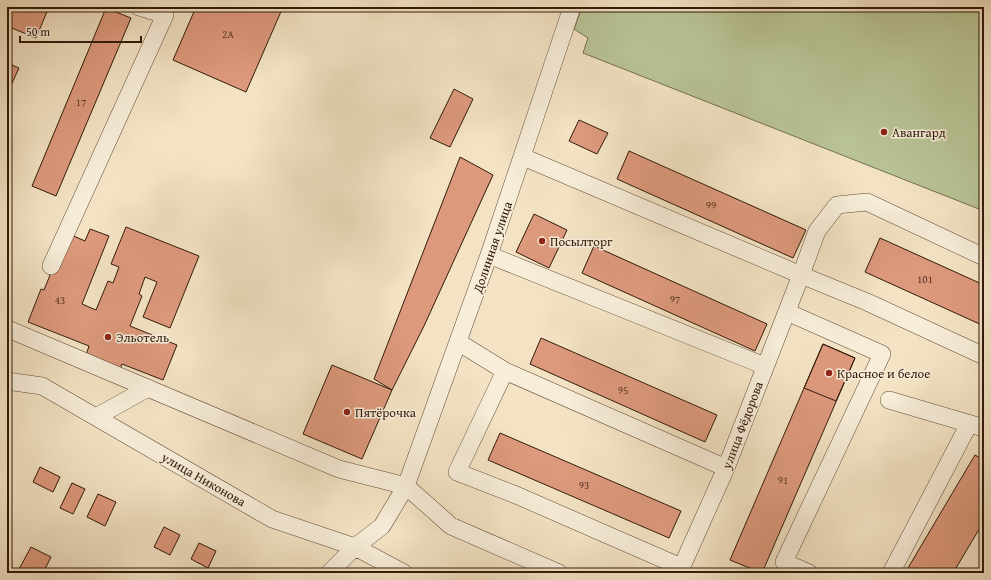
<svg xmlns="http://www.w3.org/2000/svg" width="991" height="580" font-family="'Gentium Book Plus',serif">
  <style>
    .green { fill: #b9c496; stroke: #756f50 }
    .building { fill: #dd997c; stroke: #311a0b }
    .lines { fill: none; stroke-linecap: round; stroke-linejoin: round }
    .minor-casing { stroke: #624c39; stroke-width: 18 }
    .minor { stroke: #f7edd9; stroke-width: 17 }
    .poi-dot { fill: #8f2418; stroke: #f7edd9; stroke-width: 1.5 }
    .labels { text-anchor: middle; stroke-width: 3; stroke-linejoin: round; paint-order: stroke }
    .number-label { font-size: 11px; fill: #5c3a27 }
    .poi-label { font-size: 13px; fill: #311a0b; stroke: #f7edd9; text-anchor: start }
    .street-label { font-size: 13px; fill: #311a0b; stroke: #f7edd9 }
  </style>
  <rect width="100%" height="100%" fill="#f3e3c4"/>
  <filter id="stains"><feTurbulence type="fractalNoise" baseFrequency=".005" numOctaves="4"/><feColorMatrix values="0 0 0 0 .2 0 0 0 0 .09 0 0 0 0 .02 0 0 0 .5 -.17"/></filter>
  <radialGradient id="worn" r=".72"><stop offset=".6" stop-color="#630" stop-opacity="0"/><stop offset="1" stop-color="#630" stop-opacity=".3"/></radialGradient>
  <path class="green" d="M582,7h402v204l-401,-158 5,-15 -14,-9z"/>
  <path class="building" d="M13,7h36l-13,31 -29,-12v-4z
    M196,7h87l-37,85 -73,-32z
    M106,8l25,10 -75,178 -24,-10z
    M7,63l12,5 -12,26z
    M454,89l19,10 -23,48 -20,-9z
    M579,120l29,13 -11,21 -28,-13z
    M629,151l177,79 -13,28 -176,-79z
    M460,157l33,18 -69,151 -32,64 -18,-11z
    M534,214l33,16 -18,38 -33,-16z
    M126,227l73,29 -29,72 -27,-11 14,-35 -12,-5 -6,17 3,2 -12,30 47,19 -14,35 -41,-16 -2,5 -34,-14 3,-9 -61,-24 13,-33 3,1 23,-57 18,8 5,-12 19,7 -27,68 14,6 12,-29 5,2 6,-16 -8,-3z
    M880,238l104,47v41l-119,-54z
    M594,246l173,78 -12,27 -173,-78z
    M541,338l176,77 -12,27 -175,-78z
    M823,344l32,14 -93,215 -32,-13z
    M823,344l32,14 -19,43 -32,-13z
    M332,365l60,25 -30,69 -59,-25z
    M500,433l181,78 -12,27 -181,-78z
    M975,455l9,5v61l-31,52h-48z
    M40,467l20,10 -7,15 -20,-10z
    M72,483l13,6 -12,25 -13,-6z
    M98,494l18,8 -11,24 -18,-9z
    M164,527l16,8 -10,20 -16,-8z
    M199,543l17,8 -8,17 -17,-9z
    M31,547l20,10 -8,16h-26z"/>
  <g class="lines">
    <g class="minor-casing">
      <path id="minor" d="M523,157l278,118 66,27 117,54
        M489,255l276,111
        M51,266l114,-251 -26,-8
        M787,312l95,42 -98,208 25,11
        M8,329l331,140 67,17 45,40 108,47
        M458,342l47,29 221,97
        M505,371l-48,101 59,23 165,72
        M7,381l35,5 230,133 83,28 49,26
        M889,400l95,28
        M96,417l52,-29
        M329,573l26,-26 27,-21 24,-40 83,-231 83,-248
        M679,573l47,-105 75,-193 16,-44 20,-26 30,-3 117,55
        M891,573l78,-149"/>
    </g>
    <use href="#minor" class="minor"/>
  </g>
  <g class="poi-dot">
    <circle cx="884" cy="132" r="4"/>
    <circle cx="542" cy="241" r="4"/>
    <circle cx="108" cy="337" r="4"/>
    <circle cx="829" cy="373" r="4"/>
    <circle cx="347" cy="412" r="4"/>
  </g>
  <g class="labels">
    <g class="number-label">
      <text x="228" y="38">2А</text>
      <text x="81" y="106">17</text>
      <text x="711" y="209">99</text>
      <text x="925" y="283">101</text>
      <text x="675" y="303">97</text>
      <text x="60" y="304">43</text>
      <text x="623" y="394">95</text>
      <text x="783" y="484">91</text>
      <text x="584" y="489">93</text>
    </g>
    <g class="poi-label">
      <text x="892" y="137">Авангард</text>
      <text x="550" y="246">Посылторг</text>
      <text x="116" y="342">Эльотель</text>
      <text x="837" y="378">Красное и белое</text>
      <text x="355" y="417">Пятёрочка</text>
    </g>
    <g class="street-label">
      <text transform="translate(492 247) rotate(-71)" y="5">Долинная улица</text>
      <text transform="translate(742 425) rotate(-69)" y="5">улица Фёдорова</text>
      <text transform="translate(204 479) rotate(30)" y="5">улица Никонова</text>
    </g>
  </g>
  <rect width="991" height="580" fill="none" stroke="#f3e3c4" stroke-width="24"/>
  <rect x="8" y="8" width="975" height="564" fill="none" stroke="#311a0b" stroke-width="2"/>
  <rect x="12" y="12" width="967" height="556" fill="none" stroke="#311a0b"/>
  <path d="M20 36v6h121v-6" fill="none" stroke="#311a0b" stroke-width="2"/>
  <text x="26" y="36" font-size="12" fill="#311a0b" stroke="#f7edd9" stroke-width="3" paint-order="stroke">50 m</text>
  <rect width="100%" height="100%" filter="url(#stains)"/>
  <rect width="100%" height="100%" fill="url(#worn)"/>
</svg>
